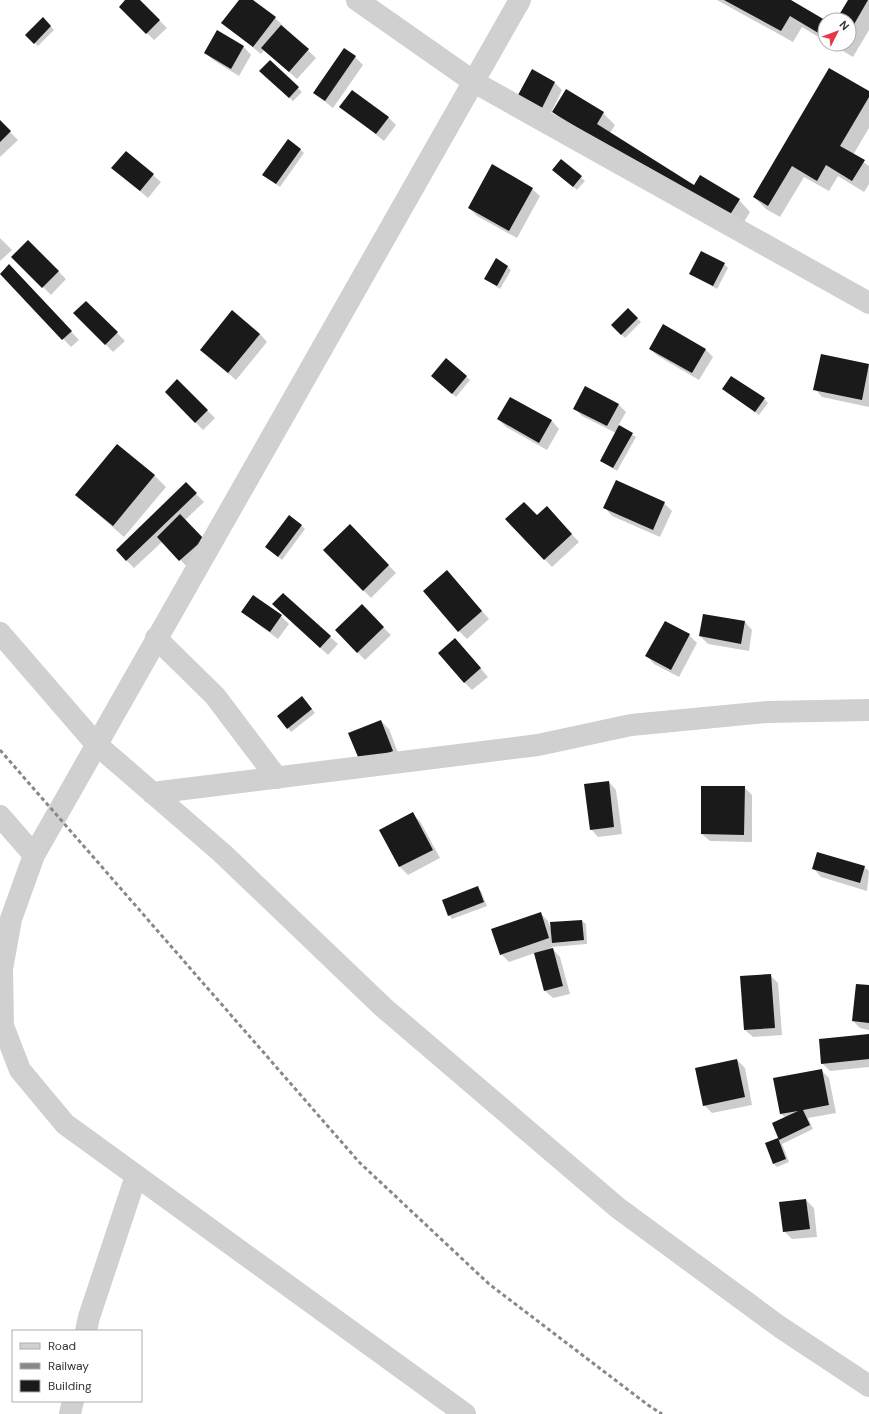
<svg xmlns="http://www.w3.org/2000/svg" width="869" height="1414" font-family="'DM Sans',sans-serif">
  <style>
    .shadow { fill: #0003 }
    .building { fill: #1a1a1a }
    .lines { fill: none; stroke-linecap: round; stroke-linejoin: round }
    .minor { stroke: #d0d0d0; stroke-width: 22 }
    .rail { stroke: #888; stroke-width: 3; stroke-dasharray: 4 3; stroke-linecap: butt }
  </style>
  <rect width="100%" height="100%" fill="#fff"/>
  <path class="shadow" d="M127,0h12l28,28 -13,12 -34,-33z
    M241,0h10l24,18 41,40 -19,21 -33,-29 -3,4 -38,-31z
    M717,0h72l36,21v20l-23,-14 -9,15z
    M849,0h20v30l-16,27 -22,-13h18v-24h-12z
    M43,18l11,12 -16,16 -12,-11z
    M218,32l26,15 7,8 -12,21 -26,-16 -8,-7z
    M355,57l8,8 -30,43 -19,-15z
    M270,61l32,31 -9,9 -32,-30z
    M532,71l23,12 7,7 -12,25 -23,-12z
    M567,90l36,23 12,12 -5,8 84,53 45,14 11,12 -12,20 -173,-108 -12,-12z
    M869,93v35l-16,27 16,11v18l-5,8 -26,-16 -9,15 -25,-14 -24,40 -14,-8 -12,-12z
    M341,107l47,10 8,8 -12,16z
    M0,122l18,18 -18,17z
    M300,149l4,4 -24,34 -13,-9z
    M126,152l35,30 -13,16 -35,-30z
    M561,160l24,21 -8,9 -20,-17z
    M532,189l8,7 -23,42 -40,-22 -8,-8z
    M0,238l12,12 -12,11z
    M28,241l38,38 -15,16 -38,-38z
    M724,264l4,4 -11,21 -27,-15z
    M9,265l70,75 -8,7 -70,-74z
    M507,266l4,4 -11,19 -15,-10z
    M86,302l39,39 -12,11 -38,-39z
    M628,309l13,13 -16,16 -13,-13z
    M260,334l7,8 -31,38 -35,-30z
    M650,349h55l8,8 -14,23 -41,-24z
    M822,355l47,10v42l-47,-10 -7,-8z
    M446,359l24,21 -14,17 -20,-18z
    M177,381l38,37 -12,12 -37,-38z
    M723,389l41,10 4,4 -9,12z
    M510,398l42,23 7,8 -12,21 -41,-23 -8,-8z
    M618,404l8,8 -8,14 18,11 -19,34 -16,-10 15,-28 -34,-17 -8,-8z
    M154,475l12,12 -42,50 -48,-42z
    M617,482l47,21 8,8 -12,26 -48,-21 -7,-8z
    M186,484l18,18 -19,18 25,27 -22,21 -25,-27 -29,27 -17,-17z
    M554,515l25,27 -27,25 -45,-48z
    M350,525l46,48 -25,25 -47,-48z
    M302,526l3,3 -23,31 -12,-10z
    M454,579l35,40 -22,20 -8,-8z
    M362,606l29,29 -26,25 -29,-30z
    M242,612l39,4 8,8 -11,15z
    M281,612l49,25 8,7 -10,11z
    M745,622l7,8 -3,21 -41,-7 -8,-8z
    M689,635l8,8 -18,34 -25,-13 -7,-8z
    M462,647l26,30 -16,13 -8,-8z
    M306,701l9,12 -24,19 -3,-4z
    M381,721l8,8 11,29 -31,13z
    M609,782l7,8 6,44 -24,3 -7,-8z
    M744,787l8,8v47l-42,-1 -8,-7z
    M412,814l8,7 20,37 -32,17 -8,-8 -19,-36z
    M864,867l5,4 -2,20 -46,-14 -7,-8z
    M478,888l3,3 6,15 -35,13 -3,-4z
    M540,913l8,8 3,9 31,-9 4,3 1,20 -36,3 9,10 10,37 -17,4 -8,-7 -10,-38 -26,9 -8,-8z
    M770,975l8,8 4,52 -29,2 -8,-7z
    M869,986v44l-9,-2 -7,-7z
    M869,1035v32l-39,4 -8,-8z
    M737,1060l8,8 7,37 -40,8 -8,-8z
    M821,1070l8,8 7,35 -28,5 5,11 -31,15 7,18 -12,5 -4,-4 -7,-19 14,-6 6,-20 -5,-4 -7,-35z
    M806,1200l8,8 3,29 -25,2 -8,-8z"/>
  <path class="building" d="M125,0h15l20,20 -14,14 -27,-27z
    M239,0h14l23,17 -23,30 -32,-24z
    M724,0h67l34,20v17l-35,-21 -9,15z
    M848,0h20l-19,33v-13h-13z
    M43,17l8,9 -17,18 -9,-9z
    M281,25l28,24 -20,23 -28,-24z
    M217,30l27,16 -13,23 -27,-16z
    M344,48l12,8 -31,45 -12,-8z
    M270,60l29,27 -10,11 -30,-27z
    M829,68l40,23v6l-29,49 25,14 -13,21 -26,-16 -9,16 -25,-15 -24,40 -15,-9z
    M532,69l23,13 -13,26 -24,-13z
    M566,89l38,23 -7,12 97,61 6,-10 40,24 -14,22 -174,-109z
    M352,90l37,27 -13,17 -37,-27z
    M0,120l11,11 -11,11z
    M288,139l13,10 -25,35 -14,-9z
    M126,151l28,23 -14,17 -29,-23z
    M561,159l21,17 -9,11 -21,-17z
    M492,164l41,24 -24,43 -41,-23z
    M28,240l31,31 -17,17 -31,-31z
    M701,251l24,12 -12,23 -24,-12z
    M496,258l12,8 -11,20 -13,-7z
    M9,264l63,67 -10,9 -62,-66z
    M86,301l32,31 -13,13 -32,-32z
    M628,308l10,10 -17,17 -10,-10z
    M232,310l28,24 -32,39 -28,-23z
    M663,324l43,25 -14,24 -43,-24z
    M821,354l48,10 -7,36 -49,-10z
    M446,358l21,18 -15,18 -21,-18z
    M731,376l34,22 -10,14 -33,-23z
    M177,379l31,31 -13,13 -30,-31z
    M585,386l34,18 -12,22 -34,-17z
    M510,397l42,23 -13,23 -42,-24z
    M619,425l14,8 -20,35 -13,-7z
    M117,444l38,31 -42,51 -38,-31z
    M616,480l49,22 -12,28 -50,-22z
    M186,482l11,11 -71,68 -10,-11z
    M524,502l13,13 10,-9 25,28 -28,26 -39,-41z
    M180,514l24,25 -25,22 -22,-24z
    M289,515l13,10 -24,32 -13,-10z
    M350,524l39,41 -26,26 -40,-41z
    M447,570l35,41 -24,21 -35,-41z
    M283,593l48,43 -11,12 -48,-44z
    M253,595l29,20 -12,17 -29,-20z
    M362,604l22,23 -27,26 -22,-23z
    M703,614l42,7 -4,23 -42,-8z
    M665,621l25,13 -19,36 -26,-14z
    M455,638l26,30 -17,15 -26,-30z
    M302,696l10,13 -25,20 -10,-13z
    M381,720l12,31 -32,13 -13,-31z
    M609,781l5,46 -24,3 -6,-46z
    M701,786h44l-1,49 -43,-1z
    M413,812l20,38 -34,17 -20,-37z
    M817,852l48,14 -5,17 -48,-14z
    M478,886l6,16 -36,14 -6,-16z
    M541,912l8,26 -49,17 -9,-26z
    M582,920l2,20 -32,3 -2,-21z
    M553,948l10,38 -19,5 -10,-38z
    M771,974l4,54 -31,2 -4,-54z
    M856,984l13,1v38l-17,-2z
    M869,1034v25l-48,5 -2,-25z
    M737,1059l8,38 -42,9 -8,-38z
    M822,1069l7,36 -26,5 7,15 -31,15 -7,-17 26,-12 -18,3 -7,-36z
    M778,1138l8,21 -13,5 -8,-21z
    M806,1199l4,30 -27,3 -4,-30z"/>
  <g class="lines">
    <path class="minor" d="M357,0l117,82 395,221
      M0,633l96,111 126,109 161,154 235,201 162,119 89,59
      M156,638l59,58 62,82
      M152,793l386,-48 93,-20 136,-13 102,-2
      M0,816l34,39
      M86,1331l3,-14 47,-141
      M70,1414l3,-13
      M465,1414l-400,-290 -45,-54 -17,-44 -1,-57 9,-50 23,-64 486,-855"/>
    <path class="rail" d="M0,750l359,412 130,122 159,121 14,9"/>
  </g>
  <rect x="12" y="1330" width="130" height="72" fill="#ffffff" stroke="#adadad"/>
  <rect x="20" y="1343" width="20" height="6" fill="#d0d0d0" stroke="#adadad"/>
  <text x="48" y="1350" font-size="12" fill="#333333">Road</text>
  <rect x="20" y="1363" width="20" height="6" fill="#888888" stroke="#adadad"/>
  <text x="48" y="1370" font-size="12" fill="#333333">Railway</text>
  <rect x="20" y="1380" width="20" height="12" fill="#1a1a1a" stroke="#adadad"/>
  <text x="48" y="1390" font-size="12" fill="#333333">Building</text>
  <g transform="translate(837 32) rotate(48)"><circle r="19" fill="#ffffff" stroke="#adadad"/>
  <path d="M0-3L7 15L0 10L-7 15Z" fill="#e63946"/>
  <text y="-6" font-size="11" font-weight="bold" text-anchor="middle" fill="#333333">N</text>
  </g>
</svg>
